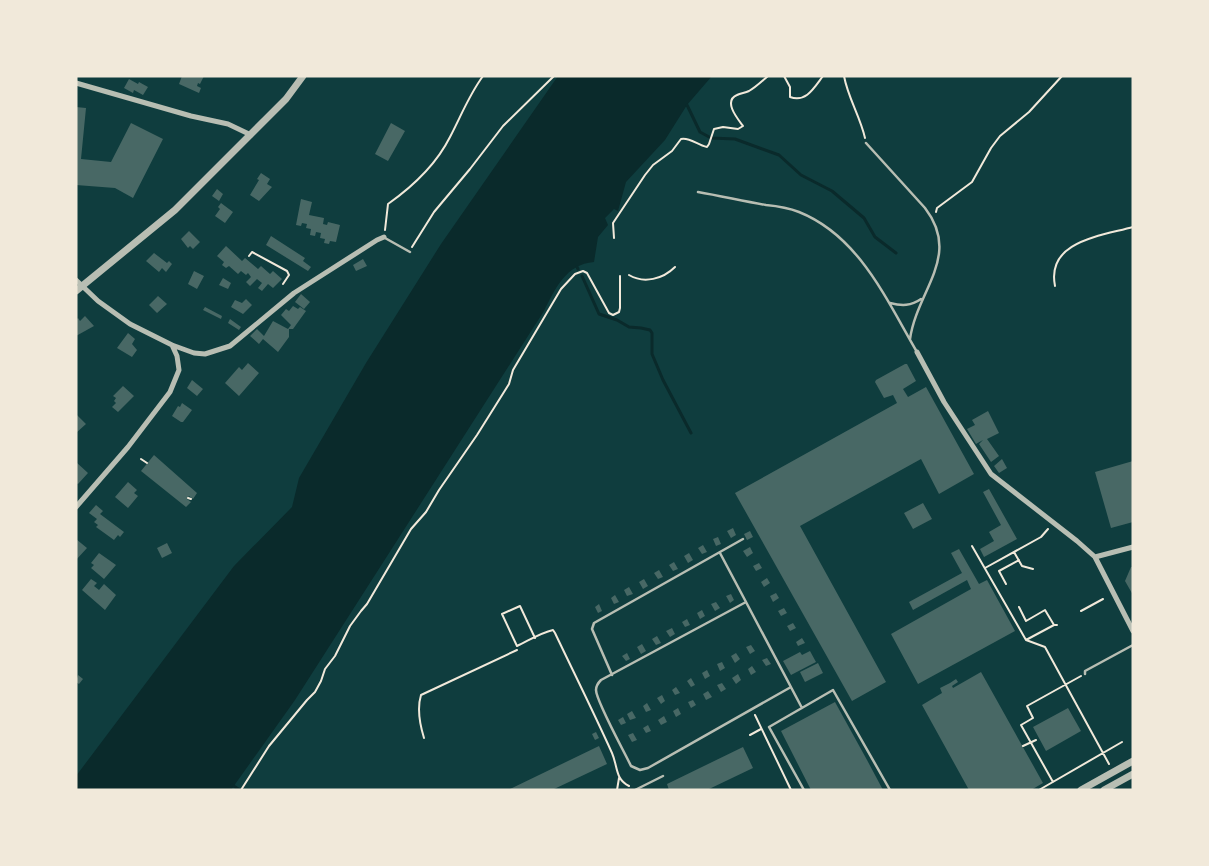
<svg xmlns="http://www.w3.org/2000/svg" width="1209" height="866" font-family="Karla,sans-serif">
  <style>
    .water { fill: #0a2a2b }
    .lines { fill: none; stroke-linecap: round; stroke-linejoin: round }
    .stream { stroke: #0a2a2b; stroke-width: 3 }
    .building { fill: #486865 }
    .path { stroke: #f1e9da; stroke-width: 2 }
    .service { stroke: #b8beb3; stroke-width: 2.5 }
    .minor { stroke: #b8beb3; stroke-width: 5 }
    .tertiary { stroke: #b8beb3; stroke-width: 7 }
  </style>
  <rect width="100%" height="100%" fill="#0f3d3e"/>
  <path class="water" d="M558,76h154l-25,29 -22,35 -39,42 -8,29 -4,-2 -9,9 3,7 -10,12 -4,25c-28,2 -39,27 -50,49l-249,389 -64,90h-155v-14l158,-210 58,-59 7,-29 67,-115 75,-119z"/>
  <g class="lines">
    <path class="stream" d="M687,105l13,27 11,6 24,1 44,16 22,20 31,16 32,27 11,19 21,16
      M577,267l1,2
      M582,276l17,38 18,6 12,7 12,1 9,2 2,3v21l11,26 28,53
      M232,785l8,5"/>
  </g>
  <path class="building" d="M182,76h22l-4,8 -2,-1 -1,3 4,2 -2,5 -20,-9z
    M129,79l9,5 1,-2 9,5 -5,8 -9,-5 -1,3 -9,-5z
    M76,107l10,1 -5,51 30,3 20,-39 32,16 -30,59 -18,-10 -39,-3z
    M391,123l14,8 -17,30 -13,-7z
    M261,173l9,6 -3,5 5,3 -13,14 -9,-6 9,-15 -2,-1z
    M217,189l6,5 -4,7 -7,-5z
    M301,199l11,3 -3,13 15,3 -1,6 4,1 1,-3 12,3 -4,17 -6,-1 -1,3 -5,-1 1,-4 -5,-1 1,-5 -5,-1 -1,4 -5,-1 1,-6 -5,-1 1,-4 -5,-1 -1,3 -5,-1z
    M221,203l12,9 -8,11 -10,-7 5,-7 -2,-2z
    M189,231l11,11 -7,7 -3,-3 -2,2 -7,-9z
    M271,236l34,22 -2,3 8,6 -3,4 -42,-26z
    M226,246l16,15 3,-3 13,11 3,-3 9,8 3,-3 9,8 -9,9 -5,-4 -6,7 -4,-3 4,-5 -5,-4 -7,7 -4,-4 5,-5 -3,-4 -2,2 -5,-4 -3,3 -9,-8 -3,2 -4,-3 2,-3 -7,-6z
    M154,253l13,10 2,-2 3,3 -6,8 -4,-4 -3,4 -13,-11z
    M363,259l4,7 -11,5 -3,-6z
    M194,271l10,5 -7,13 -9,-5z
    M223,278l8,5 -3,6 -9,-4z
    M301,294l9,8 -6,7 -9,-7z
    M158,296l9,8 -10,9 -8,-8z
    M246,299l6,6 -9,9 -12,-7 4,-7 7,3z
    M293,306l5,3 2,-2 6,4 -13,18h-4v8l-11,15 -15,-13 -4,5 -9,-8 7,-7 7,7 9,-15 15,8 3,-4 -10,-10 5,-6 3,2z
    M205,307l17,9 -1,3 -18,-9z
    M85,316l9,10 -18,10v-16l2,-2 2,3z
    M230,319l11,8 -2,3 -11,-7z
    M128,333l7,6 -3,5 5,6 -5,7 -15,-9z
    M248,363l11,10 -20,23 -14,-13 14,-16 3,3z
    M905,364h2l9,17 -13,8 5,8 18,-10 48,87 -35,20 -18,-35 -121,67 86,156 -34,19 -117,-208 162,-90 -4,-8 -9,3 -9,-16 1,-2z
    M192,380l11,9 -6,7 -10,-8z
    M123,386l11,10 -16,16 -6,-5 4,-4 -2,-2 2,-3 -3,-2z
    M182,403l10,7 -9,12h-2l-9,-6 6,-10 2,1z
    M988,411l11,22 -12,6 12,17 -8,6 -12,-18 4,-4 -7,4 -9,-15 8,-4 -3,-5z
    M76,414l10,10 -10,9z
    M154,455l43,38 -4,6 -4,-3 -2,3 4,3 -5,5 -45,-36z
    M1002,459l5,9 -8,5 -5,-7z
    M1133,461v61l-22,6 -16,-56z
    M76,462l12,11 -10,11 -2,-1z
    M128,482l9,8 -3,3 4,3 -10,12 -13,-11z
    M989,489l28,50 -33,18 -4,-8 14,-8 -5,-9 12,-7 -18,-33z
    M923,503l9,16 -19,10 -9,-16z
    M96,505l7,6 -3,3 24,18 -4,5 -2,-2 -4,5 -18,-13 2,-2 -4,-3 3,-3 -8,-6z
    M733,528l3,7 -5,3 -4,-7z
    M750,531l3,6 -6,3 -3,-6z
    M718,537l3,7 -5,2 -3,-7z
    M76,539l11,9 -11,12z
    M167,543l5,10 -10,5 -5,-10z
    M703,545l4,7 -5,2 -4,-6z
    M750,547l3,6 -6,4 -4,-6z
    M959,549l20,35 8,-4 28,51 -97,53 -27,-50 80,-45 -4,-9 -54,30 -4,-8 53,-29 -11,-20z
    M99,553l17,12 -12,14 -13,-11 3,-3 -3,-2z
    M689,553l4,7 -5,3 -4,-7z
    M674,562l4,7 -5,2 -4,-6z
    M759,563l3,5 -6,3 -3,-5z
    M1131,567h2v28l-8,-14z
    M659,570l4,7 -5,2 -4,-6z
    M767,578l3,5 -6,4 -3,-5z
    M91,579l6,4 -3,3 5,4 5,-6 12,11 -11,15 -23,-20z
    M644,579l4,7 -5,3 -4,-7z
    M629,587l4,7 -6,2 -3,-6z
    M776,593l3,5 -6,4 -3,-6z
    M731,594l3,6 -4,3 -4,-7z
    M615,595l4,7 -5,2 -3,-6z
    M716,602l4,6 -5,3 -4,-7z
    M599,604l3,7 -4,2 -3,-6z
    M784,608l3,5 -6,3 -3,-5z
    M702,610l3,6 -5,3 -3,-6z
    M687,619l3,6 -5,2 -3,-5z
    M793,623l3,5 -6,3 -3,-5z
    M672,628l3,6 -5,3 -4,-6z
    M657,636l4,7 -5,2 -4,-6z
    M802,638l3,5 -7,3 -2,-4z
    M642,644l4,7 -5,3 -4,-7z
    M751,645l4,6 -5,3 -4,-7z
    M810,651l6,11 -25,13 -8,-14 17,-9 2,3z
    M627,653l3,6 -4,2 -4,-5z
    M736,653l4,6 -5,4 -4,-7z
    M767,658l4,6 -5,2 -4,-6z
    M722,662l3,6 -5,3 -3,-7z
    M818,663l5,10 -18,9 -5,-10z
    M752,666l4,6 -5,3 -3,-6z
    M707,670l3,6 -5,3 -3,-6z
    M981,672l62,111 -12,7h-62l-47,-85 20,-12 -2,-5 10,-5 6,-4 2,3 -6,4 1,2z
    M738,674l3,6 -5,4 -4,-6z
    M78,675l5,4 -4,5 -3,-2z
    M691,678l4,7 -4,2 -4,-6z
    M722,683l4,6 -5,3 -4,-7z
    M676,687l4,6 -5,2 -3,-5z
    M708,691l4,6 -6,3 -3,-6z
    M662,695l3,6 -4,3 -4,-6z
    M693,700l3,5 -5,3 -3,-6z
    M835,702l32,58 16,30h-72l-30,-59z
    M647,703l4,7 -5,2 -3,-6z
    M678,708l3,6 -5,3 -3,-6z
    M1068,708l13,23 -35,20 -13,-24z
    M632,711l4,7 -6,2 -3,-6z
    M664,716l3,6 -6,3 -3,-5z
    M623,717l3,6 -5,2 -3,-5z
    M648,725l3,6 -5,2 -3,-5z
    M596,732l3,6 -4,2 -3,-6z
    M633,733l4,7 -5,2 -4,-7z
    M599,746l8,18 -55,26h-44z
    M743,747l10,21 -46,22h-38l-2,-6z"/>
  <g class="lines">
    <path class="path" d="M784,76l6,11v10c16,6 24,-9 33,-21
      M844,76c4,22 16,40 21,62
      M936,212l1,-4 35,-26 19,-34 9,-12 29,-24 33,-36
      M385,230l3,-26c24,-17 49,-41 62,-67 11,-21 19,-42 33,-61
      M614,238l-1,-15 32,-48 8,-10 19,-14 9,-12c9,-2 16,6 26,8l2,-3 5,-15 9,-2 15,2 5,-3c-6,-8 -20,-25 -6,-31 4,-2 8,-2 12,-4 7,-4 13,-10 19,-15
      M412,247l22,-35 36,-43 33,-43 51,-50
      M249,256l3,-4 35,19 2,4 -6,9
      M629,275c15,9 34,4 46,-8
      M1055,286c-9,-45 46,-50 78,-59
      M141,459l6,4
      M188,498l3,1
      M972,546l54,94 19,7 64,117
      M1014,552l8,14 11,3
      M985,568l56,-31 7,-8
      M1006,584l-7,-13 20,-11
      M1019,607l7,14 19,-11 9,15h3
      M1081,611l22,-12
      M535,638l-15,-32 -18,8 15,32c11,-5 23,-13 36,-16l2,3c19,40 39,80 57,120 6,14 3,26 17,33
      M1026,640l28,-15
      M755,715l36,75
      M750,735l11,-6
      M424,738c-4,-13 -7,-30 -3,-43l96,-45
      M1023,746l13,-6
      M1053,782l-32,-57 12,-7 -6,-12 54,-30
      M241,790l28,-44 38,-46 8,-8 6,-11 4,-12 10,-13 15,-30 11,-15 6,-7 44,-75 15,-17 13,-22 38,-55 32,-51 4,-14 48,-81 14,-15 8,-3 4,2 22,40 4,2 6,-3 1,-4v-32
      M617,790l2,-12
      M1039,790l83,-48"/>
    <path class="service" d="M866,143l59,65c37,48 -8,82 -15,131
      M698,192c23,4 45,9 68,13 11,1 23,3 33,7 60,24 87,87 118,140
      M385,238l25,14
      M890,303c12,3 21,3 31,-4
      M720,553l26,49
      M1085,674v-3l48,-26
      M612,675l-20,-46 2,-6 149,-84
      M791,687l-143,81 -8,2 -9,-4c-6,-13 -35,-65 -35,-76 0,-4 2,-7 5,-10l145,-78 56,106
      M635,790l28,-14
      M804,790l-35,-63 64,-37 57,100"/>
    <path class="minor" d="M76,83l115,33 37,8 23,11
      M76,280l22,21 32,23 42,21 5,11 2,14 -9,22 -42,55 -52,60
      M172,345l22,8 11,1 25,-8 64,-53 83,-53 7,-3
      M917,352l27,50 47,72 86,67 18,16
      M1133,547l-38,10 38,74"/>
    <path class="tertiary" d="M76,291l99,-81 111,-111 17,-23
      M1081,790l52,-29
      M1104,790l29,-16"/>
  </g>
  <rect width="1209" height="866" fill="none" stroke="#f1e9da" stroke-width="155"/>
</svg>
